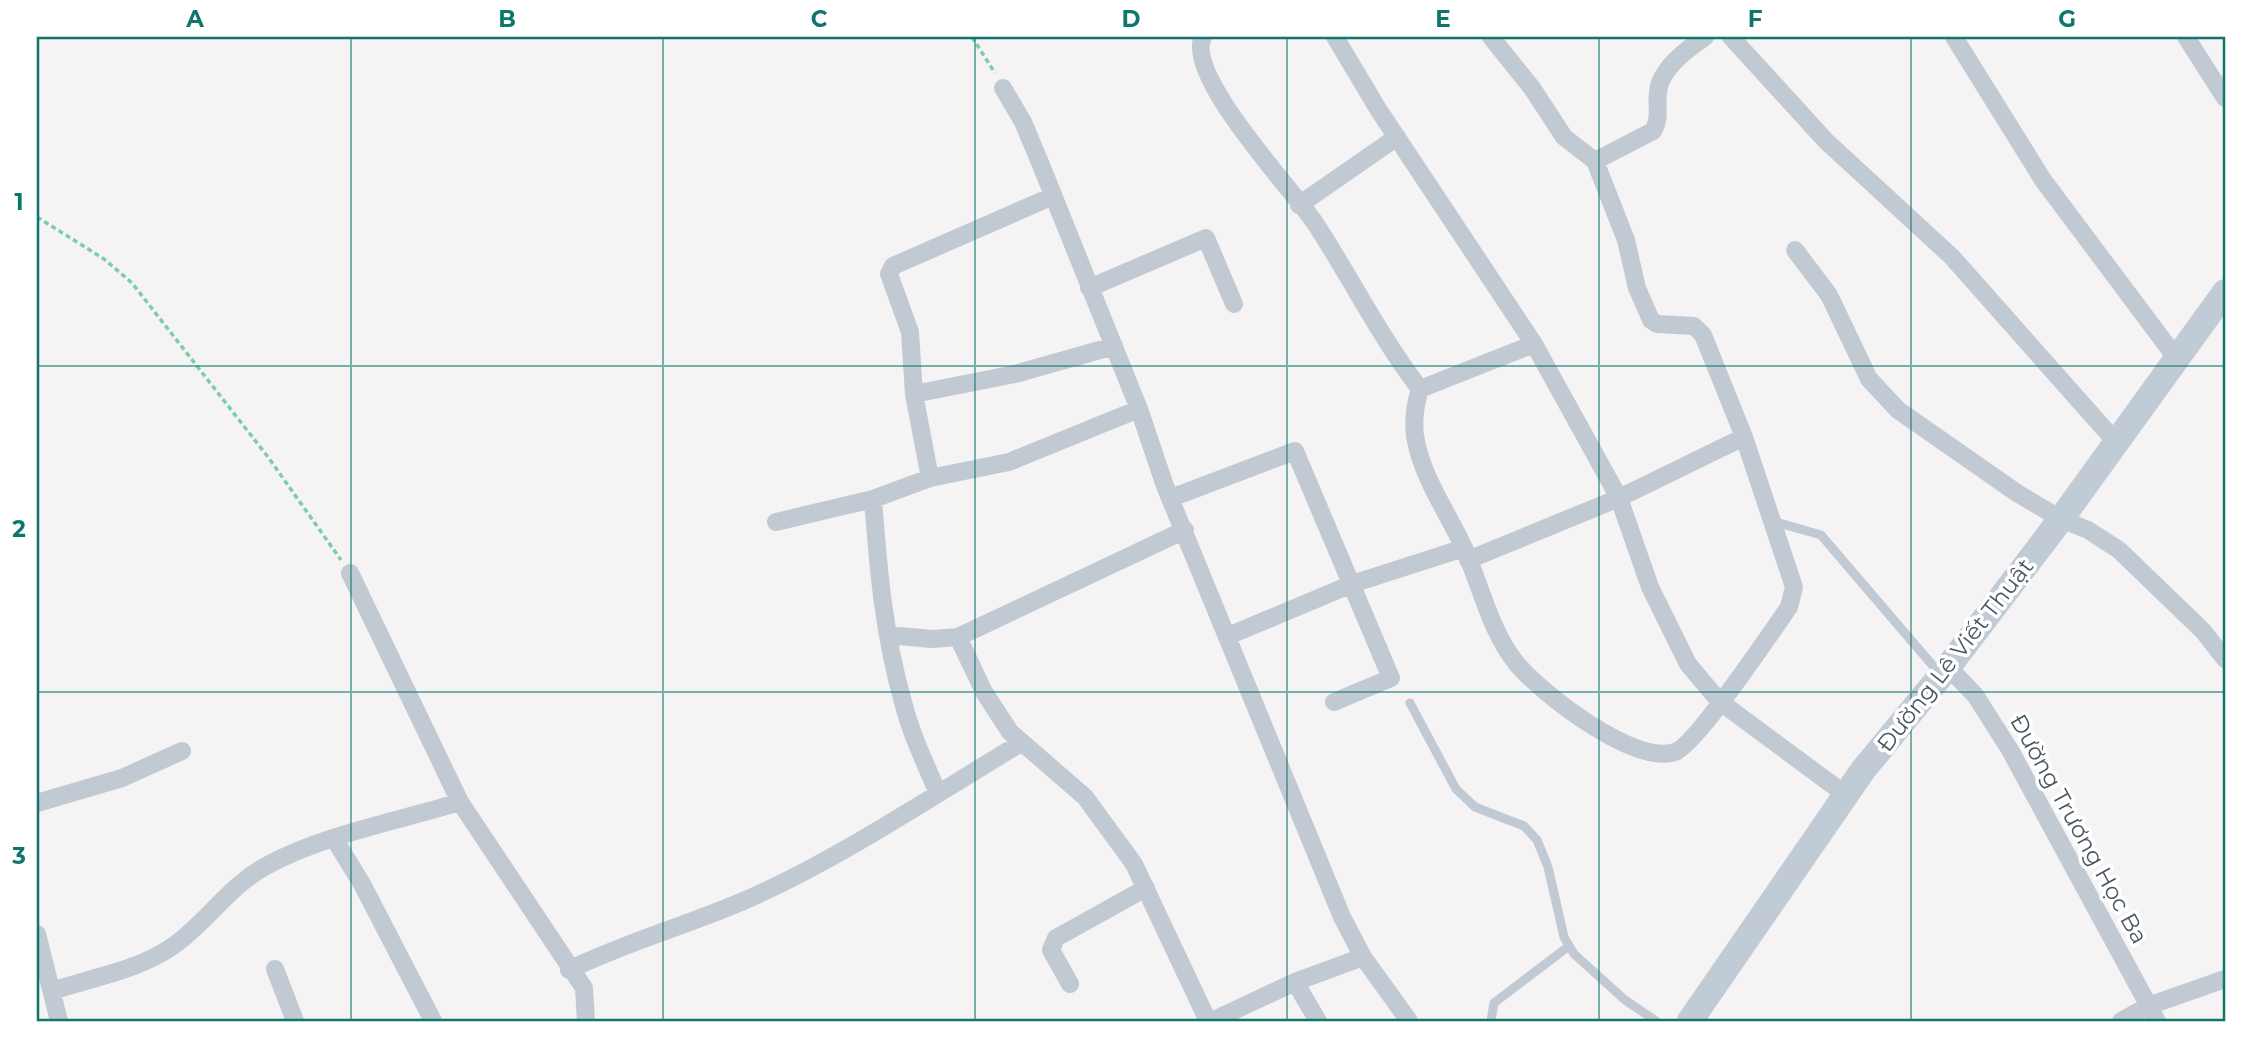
<svg xmlns="http://www.w3.org/2000/svg" width="2262" height="1058" font-family="Montserrat,sans-serif">
  <style>
    .lines { fill: none; stroke-linecap: round; stroke-linejoin: round }
    .path { stroke: #7ad0a6; stroke-width: 3.5; stroke-dasharray: 5 3.5; stroke-linecap: butt }
    .lane { stroke: #c1cad2; stroke-width: 9 }
    .street { stroke: #c1cad2; stroke-width: 18 }
    .secondary { stroke: #c1cbd6; stroke-width: 26 }
    .grid { fill: none; stroke: #0f766e; stroke-width: 2; stroke-opacity: 0.55 }
    .labels { text-anchor: middle; stroke-width: 7; stroke-linejoin: round; paint-order: stroke }
    .street-label { font-size: 23px; fill: #4a5661; stroke: #fff }
    .neatline { fill: none; stroke: #0f766e; stroke-width: 2.5 }
    .grid-label { font-size: 23px; text-anchor: middle; font-weight: bold; fill: #0f766e }
  </style>
  <rect width="100%" height="100%" fill="#f5f3f3"/>
  <g class="lines">
    <path class="path" d="M972,37l23,36
      M37,217l67,42 28,24 136,174 73,103"/>
    <path class="lane" d="M1772,521l49,14 119,139
      M1410,703l46,86 19,18 49,19 13,14 11,27 16,70 10,17 51,46 31,21
      M1491,1021l3,-18 75,-57"/>
    <path class="street" d="M1203,37c-19,38 90,153 112,186 36,55 65,114 105,166
      M1335,37l43,72 156,235 85,154 31,89 38,77 31,37 127,94
      M1491,37l41,51 32,49 31,24 58,-30c8,-13 3,-25 5,-39 2,-23 29,-43 47,-55
      M1731,37l95,104 126,116 163,184
      M1954,37l89,143 134,179
      M2186,37l39,61
      M1003,88l20,34 18,43 98,244 26,77 177,431 21,40 46,64
      M1299,205l98,-68
      M1795,250l34,45 40,84 29,31 119,83 44,26 27,11 31,20 84,81 22,28
      M1089,288l117,-50 28,66
      M1420,389c-5,16 -7,31 -5,47 7,42 32,75 49,112 17,38 26,83 53,116 25,30 118,102 158,88 21,-7 97,-121 114,-145l5,-20 -50,-150 -41,-102 -9,-9 -37,-2 -6,-4 -14,-32 -11,-48 -31,-79
      M1420,389l114,-45
      M914,394l101,-20 99,-28
      M930,478l-16,-84 -4,-62 -21,-58 4,-8 160,-70
      M1171,498l124,-47 96,227 -57,24
      M873,499c5,68 11,137 30,203 8,32 22,61 35,91
      M776,522l97,-23 57,-21 79,-16 130,-53
      M1468,560l151,-62 125,-61
      M350,573l110,229 124,186 2,33
      M888,635l44,4 26,-2 227,-107
      M1228,636l124,-52 112,-36
      M958,637l26,55 26,40 75,65 49,67 74,157
      M1948,667l27,28 35,55 147,271
      M37,803l85,-25 60,-27
      M335,840l27,44 71,137
      M37,934l22,87
      M275,969l20,52
      M569,970c61,-30 127,-47 188,-75 93,-43 177,-100 264,-152
      M1295,982l23,39
      M1070,984l-19,-34 5,-12 90,-50
      M52,991c39,-13 87,-21 121,-45 33,-23 56,-60 93,-80 56,-31 132,-45 194,-64
      M1212,1021l83,-39 68,-25
      M2121,1021l27,-15 77,-27"/>
    <path class="secondary" d="M1690,1021l173,-251 85,-103 113,-148 164,-227"/>
  </g>
  <path class="grid" d="M351,37v984M663,37v984M975,37v984M1287,37v984M1599,37v984M1911,37v984M37,366h2188M37,692h2188"/>
  <g class="labels">
    <g class="street-label">
      <text transform="translate(1955 655) rotate(-52)" y="8">Đường Lê Viết Thuật</text>
      <text transform="translate(2079 829) rotate(61)" y="8">Đường Trương Học Ba</text>
    </g>
  </g>
  <rect width="2262" height="1058" fill="none" stroke="#ffffff" stroke-width="77"/>
  <rect x="38" y="38" width="2186" height="982" class="neatline"/>
  <g class="grid-label">
    <text x="195" y="27">A</text>
    <text x="507" y="27">B</text>
    <text x="819" y="27">C</text>
    <text x="1131" y="27">D</text>
    <text x="1443" y="27">E</text>
    <text x="1755" y="27">F</text>
    <text x="2067" y="27">G</text>
    <text x="19" y="210">1</text>
    <text x="19" y="537">2</text>
    <text x="19" y="864">3</text>
  </g>
</svg>
